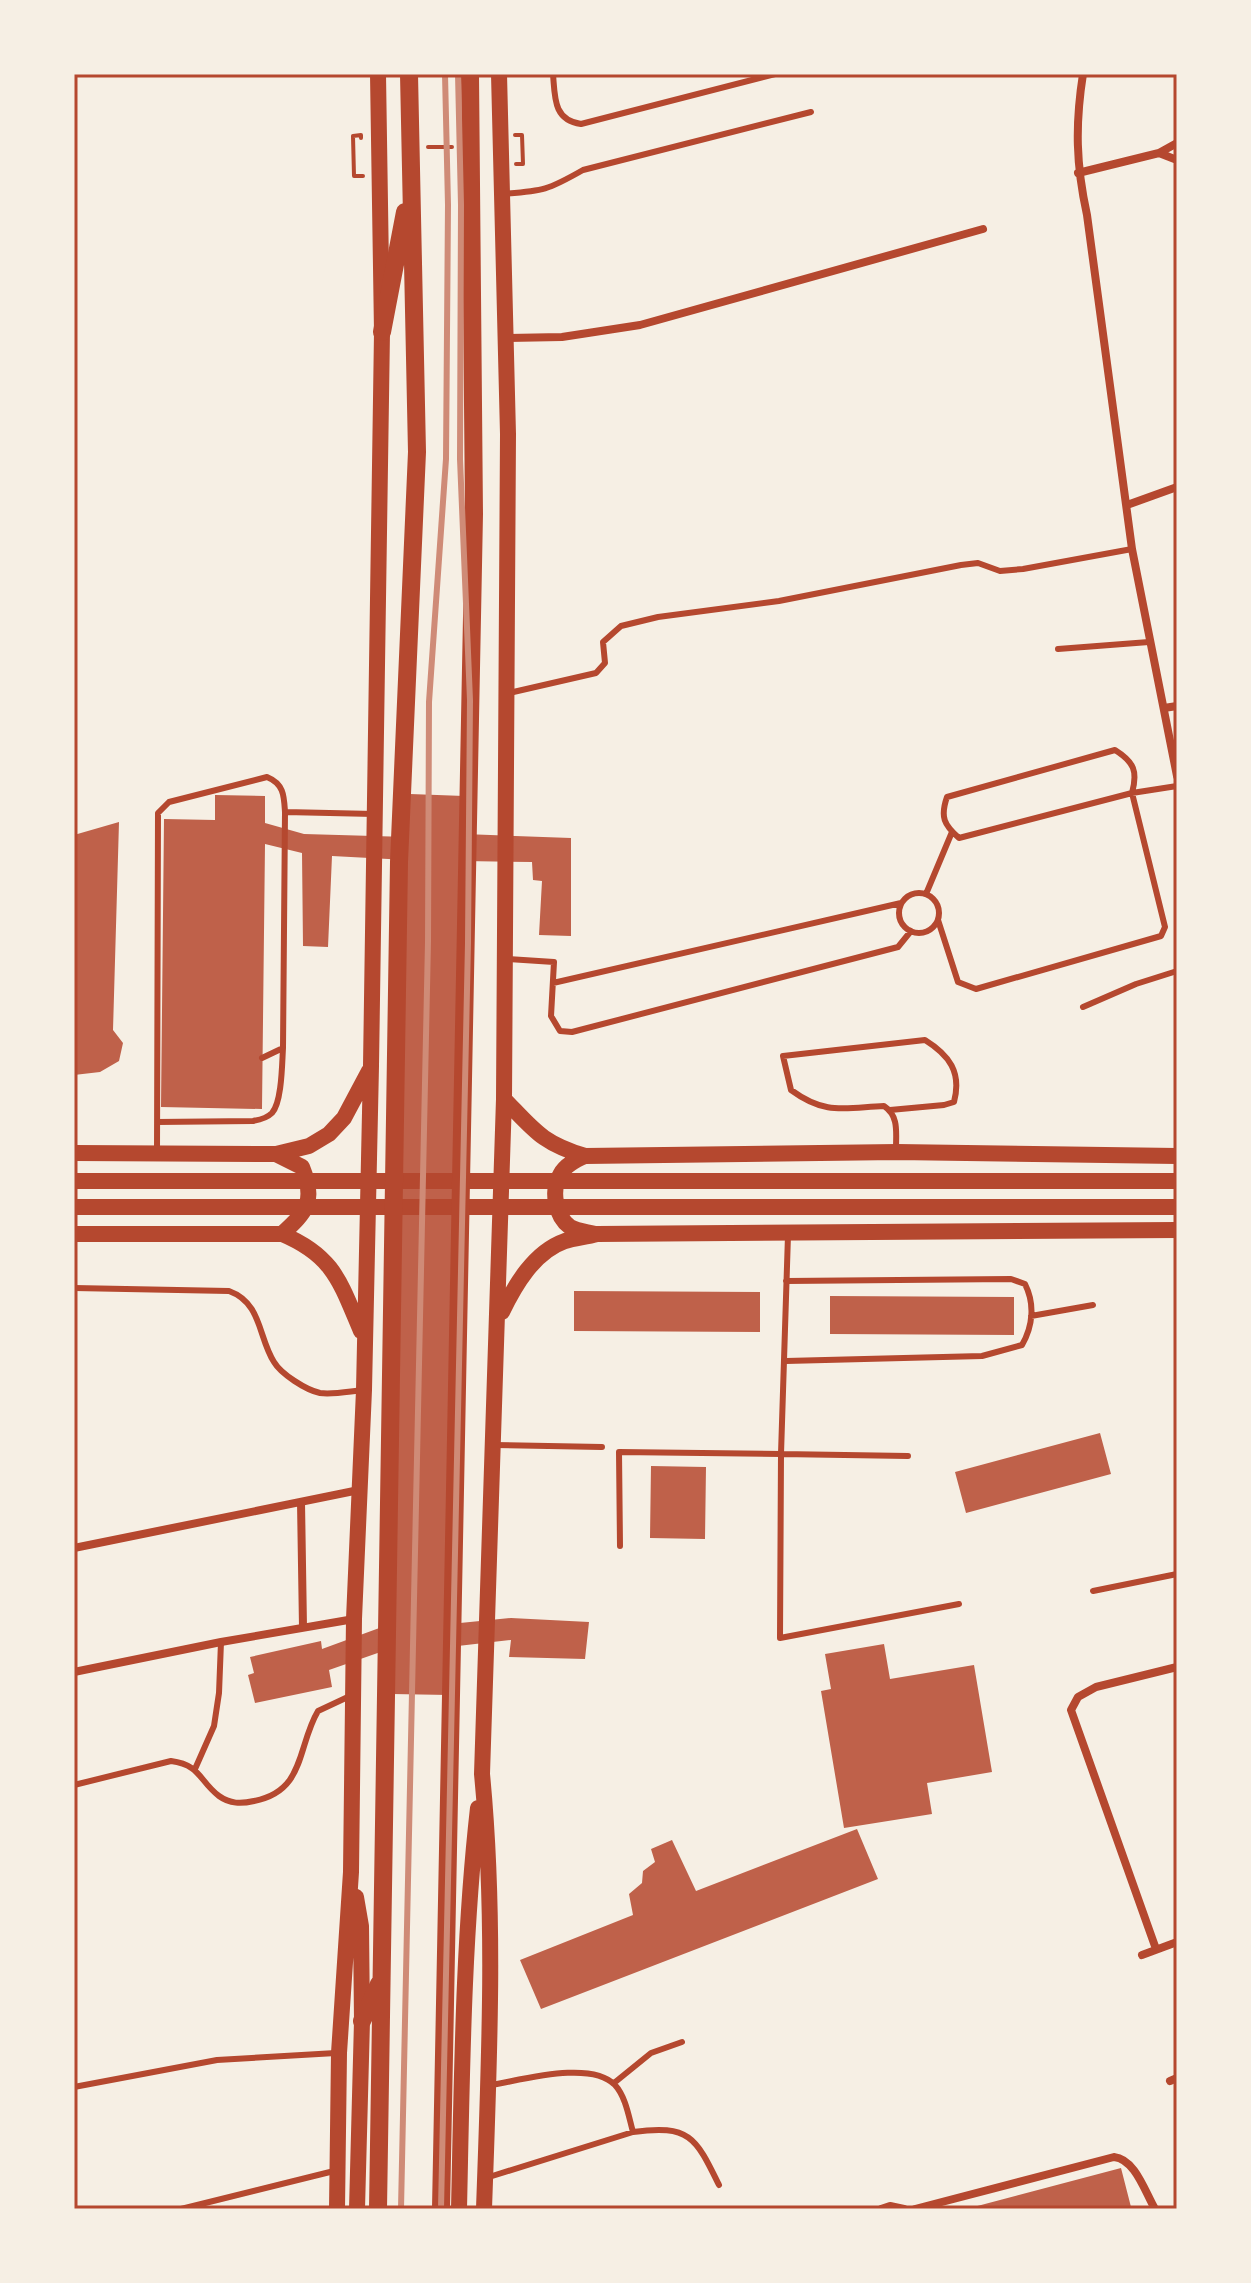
<svg xmlns="http://www.w3.org/2000/svg" width="1251" height="2283" font-family="'Public Sans',sans-serif">
  <style>
    .building { fill: #bf614a }
    .lines { fill: none; stroke-linecap: round; stroke-linejoin: round }
    .path { stroke: #b5482f; stroke-width: 4 }
    .service { stroke: #b5482f; stroke-width: 6 }
    .minor { stroke: #b5482f; stroke-width: 8 }
    .secondary { stroke: #b5482f; stroke-width: 16 }
    .primary { stroke: #b5482f; stroke-width: 18 }
    .rail { stroke: #cf8b77; stroke-width: 6 }
    .neatline { fill: none; stroke: #b5482f; stroke-width: 3 }
  </style>
  <rect width="100%" height="100%" fill="#f6efe4"/>
  <path class="building" d="M410,794l54,2v38l107,4v98l-32,-1 3,-54 -9,-1 -1,-18 -68,-1 -14,763 61,-6 78,4 -4,37 -76,-2 2,-17 -62,7v48l-57,-1v-46l-63,22 3,17 -77,16 -7,-28 6,-2 -4,-16 71,-16 1,8 71,-26 14,-763 -75,-4 -4,91 -25,-1 -1,-93 -37,-9 -3,265 -101,-2 3,-288 51,1v-25l50,1v27l39,11 104,3z
    M119,822l-6,208 10,13 -4,18 -19,11 -26,3v-240z
    M574,1291l186,1v40l-186,-1z
    M830,1296l184,1v38l-184,-1z
    M1100,1433l11,41 -145,39 -11,-41z
    M651,1466l55,1 -1,72 -55,-1z
    M884,1644l6,35 84,-14 18,107 -65,11 5,31 -88,14 -23,-137 10,-2 -6,-35z
    M857,1829l21,50 -337,130 -21,-49 113,-45 -4,-21 13,-11 1,-12 12,-9 -4,-13 21,-9 24,51z
    M1121,2168l10,39 -10,2h-155z"/>
  <g class="lines">
    <path class="path" d="M515,135h7l1,29h-7
      M361,138v-3l-8,1 1,40h9
      M428,147h24"/>
    <path class="service" d="M553,74c2,23 0,46 28,50l194,-50
      M502,194c42,-3 46,-4 81,-24l228,-58
      M1058,649l91,-7
      M509,693l87,-20 9,-10 -2,-21 18,-16 37,-9 121,-16 182,-36 17,-2 22,8 23,-2 109,-20
      M285,812l89,2
      M899 913a20 20 0 1 1 40 0a20 20 0 1 1-40 0Z
      M926,894l26,-62
      M938,920l20,62 18,7 185,-53 4,-9 -33,-134c6,-22 2,-31 -17,-43l-168,47c-7,20 -3,28 12,41l173,-45 45,-7
      M507,959l47,3 -3,54 9,15 12,1 326,-85 13,-16
      M553,983l348,-80
      M1083,1007l53,-23 41,-13
      M890,1110l54,-5 10,-3c8,-30 -5,-47 -29,-62l-142,16 8,34c34,25 52,18 93,16 15,10 12,26 12,42
      M157,1122l96,-1c6,-1 14,-3 19,-8 10,-11 10,-50 11,-65
      M157,1152l1,-339 11,-11 98,-25c17,7 17,19 18,35l-2,236 -21,10
      M788,1235l-7,219 127,2
      M74,1288l155,3c33,12 29,46 45,71 7,12 32,28 46,31 13,2 31,-2 44,-3
      M1031,1316l62,-11
      M786,1361l196,-5 40,-11c11,-19 13,-41 3,-61l-14,-5 -225,2
      M493,1445l109,2
      M620,1546l-1,-94 162,2 -1,184 179,-34
      M1093,1591l84,-17
      M195,1769l19,-43 5,-33 2,-51
      M74,1785l97,-24c30,4 28,20 48,35 11,8 22,8 35,5 52,-10 43,-55 64,-90l32,-15
      M614,2083l37,-30 31,-11
      M74,2087l143,-27 119,-7
      M633,2132c57,-8 63,6 86,53
      M489,2177l144,-45c-4,-14 -7,-35 -18,-47 -24,-25 -93,-5 -124,0
      M181,2209l153,-38"/>
    <path class="minor" d="M1083,74c-8,51 -7,91 4,141l45,334 45,227
      M1159,153l18,7
      M1078,173l81,-20 18,-10
      M506,338l56,-1 78,-12 343,-96
      M1127,505l50,-18
      M1164,708l13,-2
      M301,1502l2,125
      M74,1548l285,-58
      M74,1672l147,-30 133,-23
      M1156,1949l-85,-239 7,-13 18,-10 81,-20
      M1142,1955l35,-13
      M1170,2081l7,-3
      M881,2209l9,-3 14,3
      M915,2209l199,-52c21,2 31,35 41,52"/>
    <path class="secondary" d="M504,1099c31,32 38,44 81,57l312,-4 280,4
      M74,1153l202,1 33,-8 20,-12 15,-16 25,-47
      M276,1154l26,13c14,34 5,44 -20,67
      M585,1156c-9,4 -20,9 -25,19 -9,15 -5,41 10,52 7,4 18,5 25,7
      M74,1181h1103
      M74,1207h1103
      M74,1234h208c52,22 58,48 79,97
      M502,1312c13,-27 32,-60 63,-71 10,-3 21,-4 32,-7l580,-4
      M356,1897l5,29 1,95 -5,188
      M337,2209l2,-156 12,-181 3,-253 10,-229 7,-324 11,-734 -4,-258
      M459,2209c3,-134 4,-268 19,-401
      M484,2209c5,-145 12,-290 -2,-435l22,-675 4,-665 -9,-360"/>
    <path class="primary" d="M382,332l23,-120
      M362,2021l17,-37
      M378,2209l21,-1347 18,-410 -8,-378
      M441,2209l33,-1695 -4,-440"/>
    <path class="rail" d="M401,2209l27,-1267 1,-240 17,-243 2,-254 -3,-131
      M441,2209l27,-1266 2,-243 -10,-241 1,-254 -3,-131"/>
  </g>
  <rect width="1251" height="2283" fill="none" stroke="#f6efe4" stroke-width="152"/>
  <rect x="76" y="76" width="1099" height="2131" class="neatline"/>
</svg>
